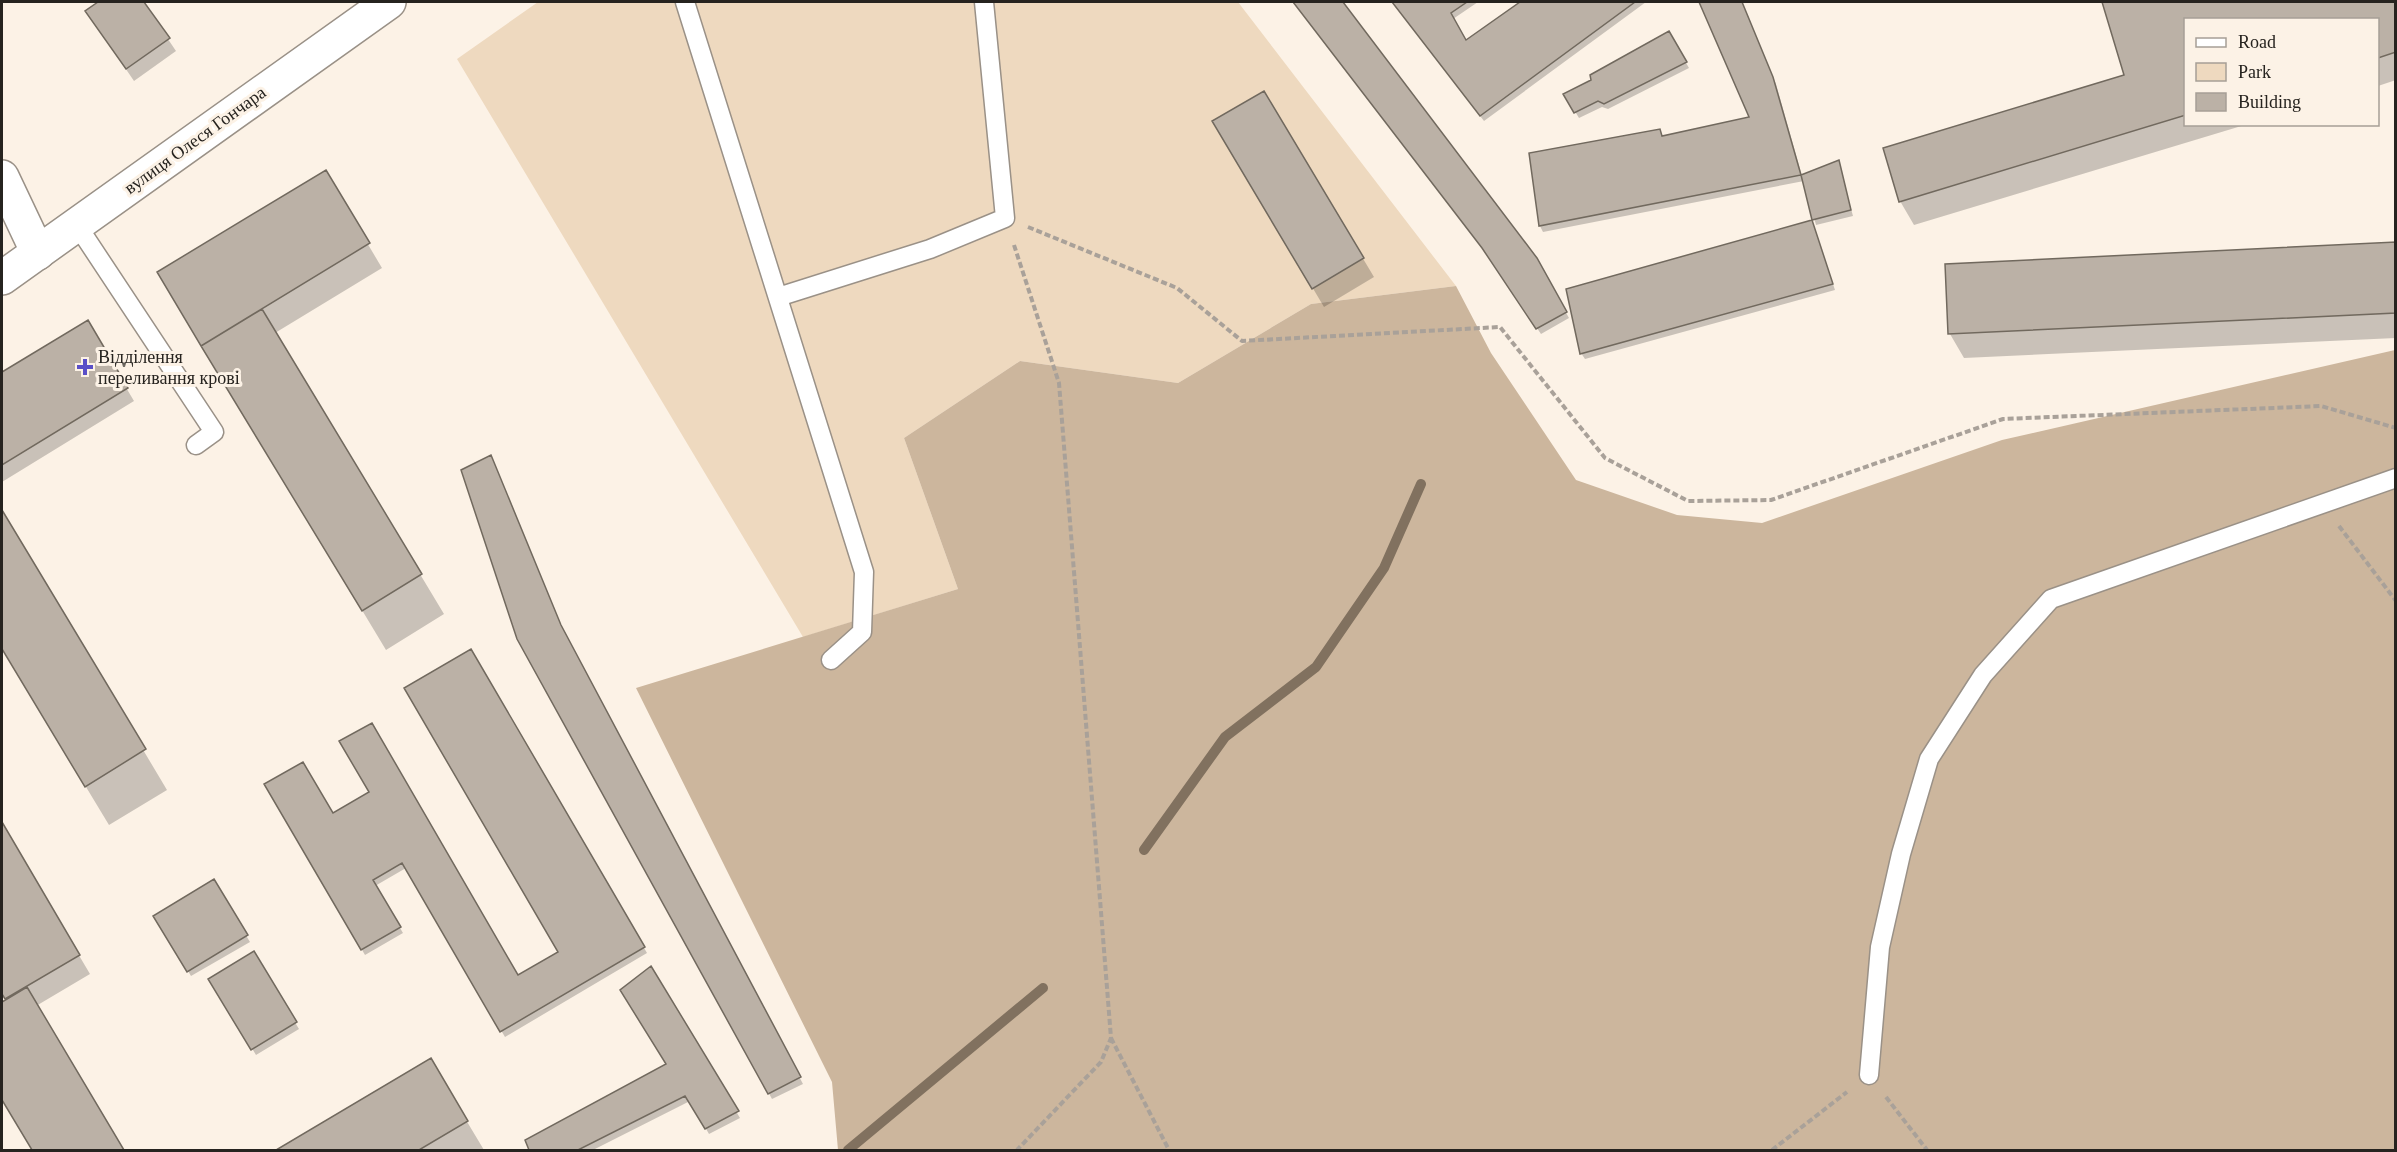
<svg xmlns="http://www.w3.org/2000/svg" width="2397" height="1152" font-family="Georgia,serif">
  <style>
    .green { fill: #eed9bf }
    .forest { fill: #ccb69d }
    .shadow { fill: #0003 }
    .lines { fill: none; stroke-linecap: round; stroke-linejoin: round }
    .stream { stroke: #81715f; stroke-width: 10 }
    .building { fill: #bbb1a6; stroke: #71695e; stroke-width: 1.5 }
    .service-casing { stroke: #9a9187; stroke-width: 21 }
    .minor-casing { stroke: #9a9187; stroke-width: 36 }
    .secondary-casing { stroke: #9a9187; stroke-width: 36 }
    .path { stroke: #a9a199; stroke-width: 4; stroke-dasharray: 6 3; stroke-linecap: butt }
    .service { stroke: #fff; stroke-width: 18 }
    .minor { stroke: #fff; stroke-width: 33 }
    .secondary { stroke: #fff; stroke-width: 33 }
    .poi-dot { fill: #5a4fc7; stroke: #fcf2e6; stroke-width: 2 }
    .labels { text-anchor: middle; stroke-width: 6; stroke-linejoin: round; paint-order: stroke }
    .street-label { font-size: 18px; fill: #26231f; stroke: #fcf2e6 }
    .poi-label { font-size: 18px; fill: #26231f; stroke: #fcf2e6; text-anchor: start }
  </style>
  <rect width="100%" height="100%" fill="#fcf2e6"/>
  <path class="green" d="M538,2h700l218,284 -145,18 -133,79 -158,-22 -116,77 54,151 -155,48 -346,-578z"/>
  <path class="forest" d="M1456,286l35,67 85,127 101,35 85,8 240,-83 393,-90v800h-1557l-6,-68 -196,-394 322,-99 -54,-151 116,-77 158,22 133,-79z"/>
  <path class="shadow" d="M101,2h42l33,49 -42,30 -47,-69z
    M1293,2h48l195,256 33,60 -28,16 -54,-80z
    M1392,2h86l-25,17 13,23 57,-40h123l-162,119z
    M1700,2h41l35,82 26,92 36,-14 15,54 -37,9 -12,-44 -261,51 -3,-6 -10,-71 129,-24 4,6 88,-19z
    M2104,2h292v78l-18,6v-66h-192v104h62l-334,101 -14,-24 226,-125z
    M1669,33l20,35 -81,41 -6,-2 -23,11 -14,-23 27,-14z
    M1264,93l110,184 -50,30 -110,-185z
    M325,172l57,96 -107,65 169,281 -58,36 -213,-354z
    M1814,227l21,63 -250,69 -4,-6z
    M2396,244v94l-432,20 -14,-24z
    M87,322l47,79 -132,81v-108z
    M2,513l165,277 -58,35 -107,-177z
    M563,632l240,452 -31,15 -253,-460z
    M471,651l176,302 -142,84 -99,-169 -31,18 28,47 -38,22 -99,-170 66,31 39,-23 147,184 42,-25z
    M2,825l88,149 -54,32 87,144h-90l-31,-52v-95l5,-3 -5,-9z
    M213,881l37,61 -59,34 -36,-60z
    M253,953l46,76 -43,26 -46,-76z
    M651,968l89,150 -31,16 -19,-33 -97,49h-62l-4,-9 140,-76z
    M430,1060l54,90h-205z"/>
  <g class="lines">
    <path class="stream" d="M1144,850l81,-113 91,-70 68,-99 37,-84
      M848,1150l195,-162"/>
  </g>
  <path class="building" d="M98,2h46l26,36 -44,31 -41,-58z
    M1293,2h50l194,256 30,54 -31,17 -54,-81z
    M1392,2h75l-16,11 15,27 54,-38h115l-155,114z
    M1699,2h43l31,75 28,98 -262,51 -10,-73 131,-24 2,7 87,-19z
    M2102,2h294v50l-18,6v-38h-192v95l-287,87 -16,-54 241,-73z
    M1669,31l18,31 -83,42 -6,-3 -24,12 -11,-19 28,-14 -1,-5z
    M1264,91l100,167 -52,31 -100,-168z
    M1839,160l12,50 -39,10 -11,-45z
    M326,170l44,73 -169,103 -44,-74z
    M1812,220l21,64 -253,70 -14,-65z
    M2396,242v71l-448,21 -3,-70z
    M262,309l160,265 -60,37 -161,-265z
    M88,320l40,68 -126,77v-93z
    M491,455l70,170 240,452 -33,17 -251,-455 -56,-169z
    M2,510l144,239 -61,38 -83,-138z
    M471,649l174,298 -145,85 -98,-169 -29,17 28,47 -40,23 -97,-166 39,-22 30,51 36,-21 -30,-51 33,-18 146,252 40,-23 -154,-264z
    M2,822l78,133 -75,44 -3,-5z
    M214,879l34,56 -61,37 -34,-56z
    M254,951l43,71 -46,28 -43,-71z
    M651,966l88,145 -34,18 -20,-33 -107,54h-49l-4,-10 141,-76 -46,-74z
    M27,987l97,163h-92l-30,-50v-98z
    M431,1058l37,63 -49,29h-143z"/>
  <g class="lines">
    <g class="service-casing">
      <path id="service" d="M685,2l179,570 -2,60 -31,28
        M77,225l137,207 -18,13
        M778,297l152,-48 75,-31 -21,-216
        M1869,1075l11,-128 21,-93 28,-95 54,-84 68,-76 345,-121"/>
    </g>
    <g class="minor-casing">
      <path id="minor" d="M2,177l36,76"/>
    </g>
    <g class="secondary-casing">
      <path id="secondary" d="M2,278l387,-276"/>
    </g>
    <path class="path" d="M1028,227l149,61 65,53 258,-14 105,131 83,43 83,-1 232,-81 318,-13 75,22
      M1014,245l45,138 52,655 -10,24 -84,88
      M2339,526l57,75
      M1111,1038l58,112
      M1886,1097l41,53
      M1772,1150l75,-58"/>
    <use href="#service" class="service"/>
    <use href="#minor" class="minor"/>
    <use href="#secondary" class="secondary"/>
  </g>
  <path class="poi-dot" d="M82 358h6v6h6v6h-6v6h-6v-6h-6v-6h6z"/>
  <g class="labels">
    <g class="street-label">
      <text transform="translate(195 140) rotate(-36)" y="6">вулиця Олеся Гончара</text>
    </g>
    <g class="poi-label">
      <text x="98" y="363">Відділення<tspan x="98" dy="21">переливання крові</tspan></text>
    </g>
  </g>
  <rect width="2397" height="1152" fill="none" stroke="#26231f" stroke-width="6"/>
  <rect x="2184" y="18" width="195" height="108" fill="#fcf2e6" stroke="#a69f96" stroke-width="1.5"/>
  <rect x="2196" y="38" width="30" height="9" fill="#ffffff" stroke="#a69f96" stroke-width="1.5"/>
  <text x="2238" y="48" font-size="18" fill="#26231f">Road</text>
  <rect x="2196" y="63" width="30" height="18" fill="#eed9bf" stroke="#a69f96" stroke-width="1.5"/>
  <text x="2238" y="78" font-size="18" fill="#26231f">Park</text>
  <rect x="2196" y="93" width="30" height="18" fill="#bbb1a6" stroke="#a69f96" stroke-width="1.5"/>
  <text x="2238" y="108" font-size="18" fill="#26231f">Building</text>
</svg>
